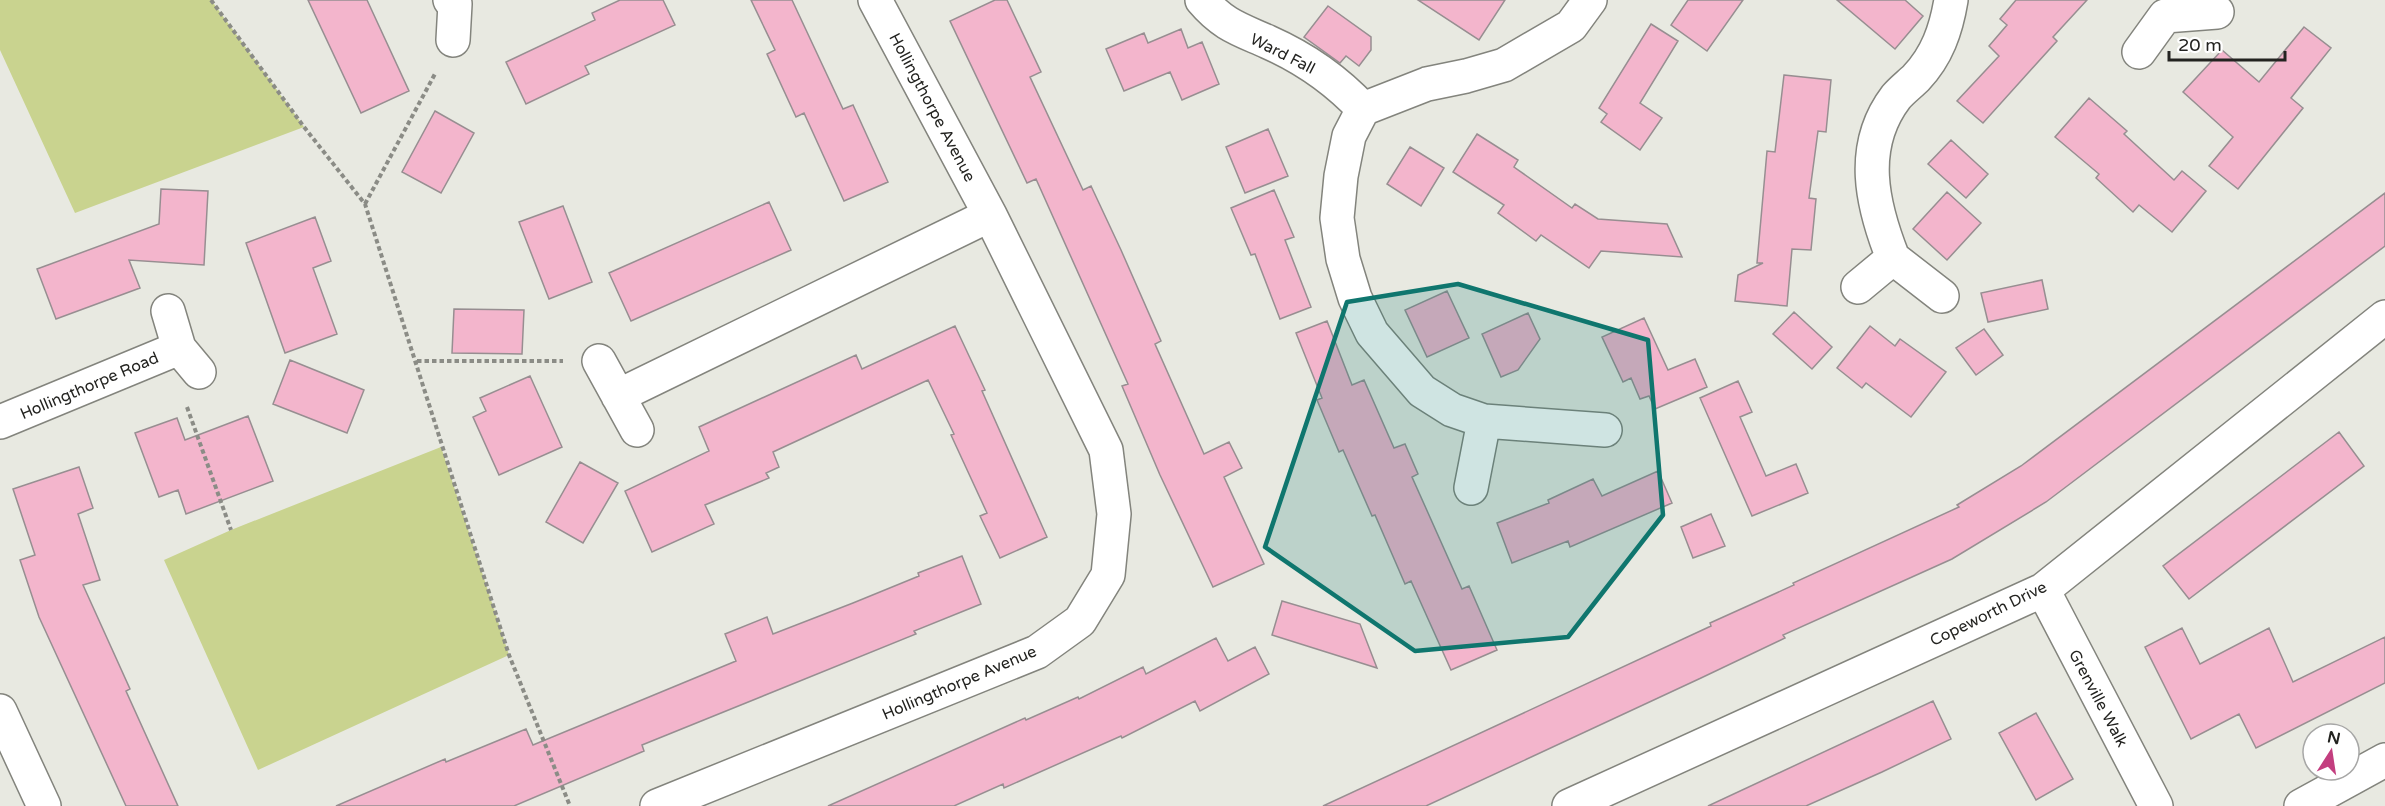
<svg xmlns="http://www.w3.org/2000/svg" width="2385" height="806" font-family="'Varela Round',sans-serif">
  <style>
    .green { fill: #c9d38f }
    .building { fill: #f3b5cc; stroke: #978e91; stroke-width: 1.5 }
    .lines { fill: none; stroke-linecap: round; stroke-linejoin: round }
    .minor-casing { stroke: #83847d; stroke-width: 36 }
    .path { stroke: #8b8c86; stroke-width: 4; stroke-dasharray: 4.5 3; stroke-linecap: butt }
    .minor { stroke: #fff; stroke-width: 33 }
    .marked { fill: #0f766e; fill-opacity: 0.2; stroke: #0f766e; stroke-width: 4.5; stroke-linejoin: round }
    .labels { text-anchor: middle; stroke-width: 5; stroke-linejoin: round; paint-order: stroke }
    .street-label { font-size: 16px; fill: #232320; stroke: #fff }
  </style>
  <rect width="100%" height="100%" fill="#e8e9e1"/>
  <path class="green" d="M0,0h211l93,127 -229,86 -75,-163z
    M441,447l68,208 -251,115 -94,-210 67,-30z"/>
  <path class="building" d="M308,0h59l42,91 -48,22z
    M620,0h43l12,25 -90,41 4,8 -63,30 -20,-42 89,-42 -3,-7z
    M751,0h41l51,109 10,-4 35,77 -44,19 -40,-88 -8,4 -29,-63 8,-4z
    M995,0h12l34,72 -11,5 53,113 8,-4 30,64 40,91 -6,3 49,110 25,-12 13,26 -18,9 40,87 -51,23 -53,-112 -38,-89 6,-2 -92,-205 -9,4 -77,-162z
    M1418,0h87l-26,40z
    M1688,0h55l-36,51 -36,-26z
    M1837,0h68l18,16 -28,33z
    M2016,0h71l-34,37 4,4 -74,82 -26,-22 42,-45 -10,-10 18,-21 -7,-6z
    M1328,6l43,31v13l-12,16 -13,-10 -6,7 -36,-26z
    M1651,24l27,17 -38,62 22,15 -22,32 -39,-28 6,-8 -8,-6z
    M2304,27l27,21 -40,50 12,10 -65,81 -29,-23 24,-29 -50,-45 39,-42 37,32z
    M1181,29l7,19 14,-6 17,42 -37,16 -12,-28 -46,19 -18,-42 38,-16 4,10z
    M1784,75l47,5 -5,52 -8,-1 -9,67 7,1 -5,51 -19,-1 -5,57 -52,-5 3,-26 25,-12h-6l10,-112 8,1z
    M2089,98l38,33 -3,3 50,46 8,-9 24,20 -34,41 -33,-27 -6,7 -37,-34 3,-4 -44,-37z
    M435,111l39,22 -33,60 -39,-21z
    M1268,129l20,47 -43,17 -19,-46z
    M1477,134l41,26 -4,7 58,41 3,-4 23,15 69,5 15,33 -81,-6 -12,17 -48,-33 -5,6 -38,-28 6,-8 -51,-33z
    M1951,140l37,34 -22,24 -38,-34z
    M1410,147l34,21 -23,38 -34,-22z
    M161,189l47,2 -4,74 -75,-5 11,28 -84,31 -19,-50 122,-45z
    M1274,190l20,47 -9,3 26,67 -31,12 -25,-65 -4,1 -20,-47z
    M1947,192l34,31 -34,37 -34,-31z
    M2385,193v53l-339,256 -94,57 -169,76 2,3 -84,40 -275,128h-103l388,-180 -1,-3 84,-38 -1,-2 166,-76 -2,-2 64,-39z
    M769,202l22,48 -160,71 -22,-48z
    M563,206l29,76 -43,17 -30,-77z
    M315,217l16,44 -18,7 24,66 -52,19 -39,-110z
    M2042,280l6,29 -60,13 -7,-29z
    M1447,291l22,47 -42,19 -22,-47z
    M454,309l70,1 -2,44 -70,-1z
    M1794,312l38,35 -20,22 -39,-35z
    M1528,313l12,26 -22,31 -17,7 -19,-43z
    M1644,318l24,52 27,-11 12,28 -52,22 -6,-13 -9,3 -9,-21 -8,4 -21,-45z
    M1327,321l25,64 12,-5 30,68 11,-4 13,30 -6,3 50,112 7,-3 28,64 -46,20 -40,-89 -6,3 -30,-69 -3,1 -29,-66 -4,2 -22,-52 5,-2 -26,-65z
    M955,326l30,64 -3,1 65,146 -47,21 -20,-42 7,-3 -36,-78 3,-1 -26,-54 -155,72 6,15 -13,6 3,5 -64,27 9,19 -62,28 -27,-61 84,-40 -10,-24 157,-72 6,14z
    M1870,326l25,20 5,-7 46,33 -35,45 -45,-34 -4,5 -25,-20z
    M1984,329l19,26 -27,20 -20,-27z
    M290,360l74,30 -17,43 -74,-29z
    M530,376l32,71 -63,28 -26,-58 13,-6 -6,-13z
    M1738,381l14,31 -12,5 26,59 30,-12 12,29 -56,23 -52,-118z
    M248,416l25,65 -87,33 -8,-24 -19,7 -24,-64 42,-15 8,22z
    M2339,432l25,34 -175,133 -26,-33z
    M580,462l38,21 -35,60 -37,-21z
    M79,467l14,41 -15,6 22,66 -17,5 47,104 -4,2 52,115h-52l-87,-189 -19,-57 15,-5 -22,-66z
    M1658,471l14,32 -102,44 -2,-6 -56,22 -15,-40 52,-20 -1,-3 45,-21 9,17z
    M1711,514l14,32 -32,12 -12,-31z
    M962,556l19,48 -67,27 2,3 -274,111 2,6 -130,55h-178l109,-47 1,3 80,-33 7,16 203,-84 -11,-27 42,-17 6,17 80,-31 66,-27 -1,-3z
    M1282,601l78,23 17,44 -105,-33z
    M2182,628l18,36 69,-36 24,54 92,-45v46l-129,65 -17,-34 -48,25 -46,-92z
    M1216,638l12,23 27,-14 14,27 -69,37 -5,-10 -73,37 -1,-2 -117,52 -1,-4 -49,22h-126l197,-88 1,2 52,-23 1,2 64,-32 3,7z
    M1933,701l18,38 -69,33 -76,34h-98z
    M2036,713l37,66 -37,21 -37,-67z"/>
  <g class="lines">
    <g class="minor-casing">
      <path id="minor" d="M450,0l5,4 -2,36
        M1202,0c21,25 37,29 66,42 36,16 68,38 95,67
        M1590,0l-19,26 -67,39 -38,11 -39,8 -64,25 -14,27 -8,40 -4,42 6,41 12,39 17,35 50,58 30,19 32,11 121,9
        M2139,52l26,-36 52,-4
        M1893,258c-21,-53 -35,-111 3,-161 6,-7 14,-13 20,-19 21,-22 30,-48 35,-78
        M1858,287l35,-29 49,38
        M168,311l11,37 20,24
        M599,361l38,69
        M618,396l372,-181
        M0,422l179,-74
        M1471,488l13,-67
        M2043,590l113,216
        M0,711l44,95
        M657,806l380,-154 43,-31 28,-46 6,-61 -8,-64 -116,-235 -115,-215
        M1569,806l474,-216 342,-273
        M2301,806l84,-46"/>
    </g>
    <path class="path" d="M211,0l93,127 61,77 144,451 61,151
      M365,204l71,-132
      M417,361h146
      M187,407l44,123"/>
    <use href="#minor" class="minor"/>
  </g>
  <path class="marked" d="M1458,284l190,56 15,175 -95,122 -153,14 -150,-104 82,-245z"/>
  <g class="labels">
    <g class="street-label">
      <text transform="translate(1283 53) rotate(27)" y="6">Ward Fall</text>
      <text transform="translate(933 107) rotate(62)" y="6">Hollingthorpe Avenue</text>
      <text transform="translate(89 385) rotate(-23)" y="6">Hollingthorpe Road</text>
      <text transform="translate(1988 613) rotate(-26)" y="6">Copeworth Drive</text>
      <text transform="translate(959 682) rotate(-23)" y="6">Hollingthorpe Avenue</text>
      <text transform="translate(2099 698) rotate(62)" y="6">Grenville Walk</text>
    </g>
  </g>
  <g transform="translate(2331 752) rotate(12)"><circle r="28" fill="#ffffff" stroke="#a7a7a6" stroke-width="1.5"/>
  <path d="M0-4.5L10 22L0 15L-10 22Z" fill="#c33e7f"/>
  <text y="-9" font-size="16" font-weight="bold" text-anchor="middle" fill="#232320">N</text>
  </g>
  <path d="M2169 51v9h116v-9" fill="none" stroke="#232320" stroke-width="3"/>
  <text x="2178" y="51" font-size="18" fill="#232320" stroke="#ffffff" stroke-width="4.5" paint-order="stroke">20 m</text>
</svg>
